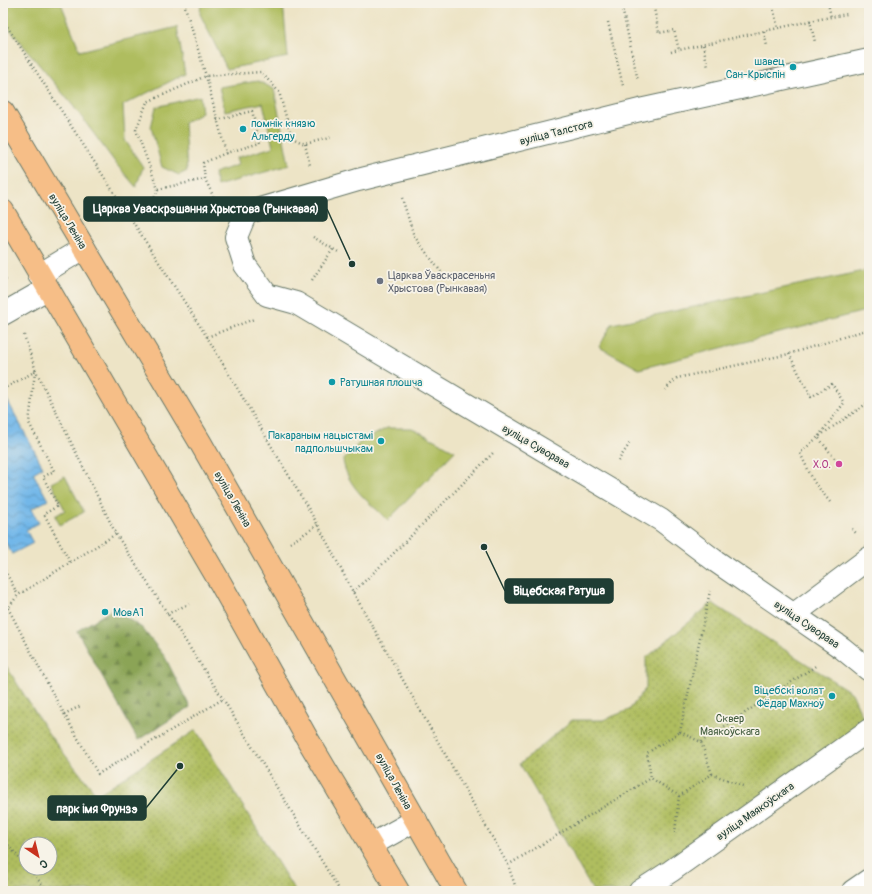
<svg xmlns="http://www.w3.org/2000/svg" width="872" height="894" font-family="Pangolin,sans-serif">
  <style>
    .grass { fill: #afbd5f; stroke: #677d4a }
    .forest { fill: url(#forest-firs); stroke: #557045 }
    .park { fill: url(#park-dots); stroke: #677d4a; fill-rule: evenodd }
    .water { fill: url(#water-waves); stroke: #487a8e }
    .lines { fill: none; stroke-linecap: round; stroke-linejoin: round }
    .minor-casing { stroke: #677767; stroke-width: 24 }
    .major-casing { stroke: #677767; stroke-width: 24 }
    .path { stroke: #677767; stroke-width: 2.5; stroke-dasharray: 1 3; stroke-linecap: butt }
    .minor { stroke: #fff; stroke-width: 22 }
    .major { stroke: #f6be87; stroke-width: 22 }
    .culture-dot { fill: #0f9aa8; stroke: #f7f3e8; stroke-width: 1.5 }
    .worship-dot { fill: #6b7280; stroke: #f7f3e8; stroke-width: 1.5 }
    .hotel-dot { fill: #d1479c; stroke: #f7f3e8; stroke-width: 1.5 }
    .labels { text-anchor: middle; stroke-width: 3.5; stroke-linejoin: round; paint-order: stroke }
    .culture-label { font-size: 11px; fill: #0d838f; stroke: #f7f3e8; text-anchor: end }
    .street-label { font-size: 11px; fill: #1f3d34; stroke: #f7f3e8 }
    .worship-label { font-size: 11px; fill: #5b616d; stroke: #f7f3e8; text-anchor: start }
    .hotel-label { font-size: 11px; fill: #b23c85; stroke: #f7f3e8; text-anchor: end }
    .park-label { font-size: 11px; fill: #435d3f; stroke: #f7f3e8 }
    .leader { fill: none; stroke: #1f3d34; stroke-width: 1.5 }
    .callout-dot { fill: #1f3d34; stroke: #f7f3e8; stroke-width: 1.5 }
    .callout { fill: #1f3d34; stroke: #1f3d34; stroke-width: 1.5 }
    .callout-label { font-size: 12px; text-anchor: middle; font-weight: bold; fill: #fff }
  </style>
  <defs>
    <pattern id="forest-firs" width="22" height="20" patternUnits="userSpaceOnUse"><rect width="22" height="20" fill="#8ba456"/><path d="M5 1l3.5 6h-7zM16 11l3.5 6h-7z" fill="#718748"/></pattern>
    <pattern id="park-dots" width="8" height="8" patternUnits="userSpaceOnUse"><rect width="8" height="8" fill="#afbd5f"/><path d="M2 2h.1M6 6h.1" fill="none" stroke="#8e9b4f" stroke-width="1.8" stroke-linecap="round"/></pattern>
    <pattern id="water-waves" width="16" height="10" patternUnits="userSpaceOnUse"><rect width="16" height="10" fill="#72b7e9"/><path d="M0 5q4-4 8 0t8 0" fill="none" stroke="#5d96be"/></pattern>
  </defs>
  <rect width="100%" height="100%" fill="#f7f3e8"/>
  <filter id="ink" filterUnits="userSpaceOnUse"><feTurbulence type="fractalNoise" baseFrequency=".025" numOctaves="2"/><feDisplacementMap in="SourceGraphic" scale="8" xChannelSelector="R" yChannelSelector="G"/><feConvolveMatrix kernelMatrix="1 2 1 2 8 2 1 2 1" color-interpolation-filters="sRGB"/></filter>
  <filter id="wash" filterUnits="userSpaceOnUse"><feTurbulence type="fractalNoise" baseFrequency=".012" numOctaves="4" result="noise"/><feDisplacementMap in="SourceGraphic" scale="16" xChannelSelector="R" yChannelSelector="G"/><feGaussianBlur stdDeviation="0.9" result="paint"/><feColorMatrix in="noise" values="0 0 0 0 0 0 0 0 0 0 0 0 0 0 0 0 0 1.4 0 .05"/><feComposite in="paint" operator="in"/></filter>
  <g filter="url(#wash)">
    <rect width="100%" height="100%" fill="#ede4c6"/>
    <path class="grass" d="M3,3h58l19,48 97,-24 8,47 -62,31 2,35 18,27 -7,20 -19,-22 -43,-58 -71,-86z
      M201,3h82l5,54 -61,12 -27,-55z
      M258,81l16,8 15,76 -72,21 -3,-13 24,-8 -2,-7 37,-11 -10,-44 -38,8 -6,-24z
      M200,96l2,17 -18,10 3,48 -8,4 -17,-8 -11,-40 5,-20z
      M869,270v40l-230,59 -40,-22 13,-23z
      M387,428h25l43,23 -67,69c-19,-18 -40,-32 -45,-59l16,-18z
      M65,476l19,36 -24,13 -5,-9 10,-6 -14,-27z"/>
    <path class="forest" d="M113,609l29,19 23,29 25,50 -52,33 -61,-109z"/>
    <path class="park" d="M712,603l140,90 17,38 -220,160h-56l-73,-127 52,-44h31l26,-10 17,-22v-30z
      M3,661l47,75 47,59 99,-65 99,161h-292zM26,844h24v24h-24z"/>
    <path class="water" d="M3,396h2l38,71 -10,6 15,27 -17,9 8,14 -13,7 7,13 -21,11 -9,-16z"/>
  </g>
  <g filter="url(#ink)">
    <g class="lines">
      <g class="minor-casing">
        <path id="minor" d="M869,60l-225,49 -286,71 -112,33 -10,24 9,28 22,30 29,8 365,217 53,40 128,88 27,22
          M39,275l45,-27
          M3,314l44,-25
          M793,615l76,-57
          M371,845l45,-25
          M640,891l31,-20 198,-141
          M853,891l16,-11"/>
      </g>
      <g class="major-casing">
        <path id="major" d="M3,112l197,330 256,449
          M3,211l218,373 87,156 90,151"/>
      </g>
      <path class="path" d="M184,3l22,73 20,77 -23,10 2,16 13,27
        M621,3l17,78
        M653,3l6,30 15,-3 5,20 131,-29 5,21
        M828,3l3,14
        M773,6l5,23
        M3,20l204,317 111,188 35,67 155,273 9,26
        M810,21l37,-7
        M608,22l15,64
        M764,32l3,14
        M703,45l5,22
        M671,52l8,-2
        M217,120l35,-9 8,32 -34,10
        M305,144l5,21
        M158,189l47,-10
        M402,198l12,38 27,36
        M129,216l20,-4 9,-23 -22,-59 11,-28 59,-26 55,-4 18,20 13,46 13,6 28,-7
        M313,237l27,16
        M3,272l3,9
        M312,280l21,-31
        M24,335l12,36 80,163 107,165 117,192
        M207,337l47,-18
        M789,354l22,43 21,-13 12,19 -26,34 21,27
        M35,372l-6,51 25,48 -11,6 15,29 -14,8 27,50
        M3,389l33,-18
        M665,390l12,-12 112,-24 80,-25
        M618,461l12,-18
        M830,502l-16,-20 -14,-29 18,-16 51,-35
        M852,529l4,4
        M290,543l28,-18
        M3,567l15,28
        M353,592l37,-35 103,-104
        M8,608l45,86 45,80 125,-75
        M3,611l5,-3 10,-13 98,-61
        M167,614l22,-10
        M64,714l17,-8
        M680,732l21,10 11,32 -33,22 -28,-18 -4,-25z
        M680,732l30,-141
        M701,742l116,-77
        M712,774l31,12
        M675,833l4,-37
        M3,839l23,27
        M508,865l143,-87
        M28,868l20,23"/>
      <use href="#minor" class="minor"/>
      <use href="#major" class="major"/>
    </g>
  </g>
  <g class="culture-dot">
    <circle cx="793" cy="67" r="4"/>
    <circle cx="243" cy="129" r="4"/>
    <circle cx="332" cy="382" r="4"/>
    <circle cx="381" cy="441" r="4"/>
    <circle cx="105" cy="612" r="4"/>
    <circle cx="832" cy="696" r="4"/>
  </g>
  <circle class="worship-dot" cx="380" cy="281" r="4"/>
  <circle class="hotel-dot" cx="839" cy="464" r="4"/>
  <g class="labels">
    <g class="culture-label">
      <text x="785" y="65">шавец<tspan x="785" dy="13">Сан-Крыспін</tspan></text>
      <text x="251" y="127" text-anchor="start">помнік князю<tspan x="251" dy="13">Альгерду</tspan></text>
      <text x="340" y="386" text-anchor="start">Ратушная плошча</text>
      <text x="373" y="439">Пакараным нацыстамі<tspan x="373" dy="13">падпольшчыкам</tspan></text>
      <text x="113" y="616" text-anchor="start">МовА1</text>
      <text x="824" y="694">Віцебскі волат<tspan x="824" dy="13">Фёдар Махноў</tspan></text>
    </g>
    <g class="street-label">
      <text transform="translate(556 132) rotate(-14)" y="4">вуліца Талстога</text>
      <text transform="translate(68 221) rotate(59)" y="4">вуліца Леніна</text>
      <text transform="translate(536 446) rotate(30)" y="4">вуліца Суворава</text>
      <text transform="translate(233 499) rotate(60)" y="4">вуліца Леніна</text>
      <text transform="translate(807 624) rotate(34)" y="4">вуліца Суворава</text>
      <text transform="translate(394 781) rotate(61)" y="4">вуліца Леніна</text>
      <text transform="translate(755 811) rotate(-35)" y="4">вуліца Маякоўскага</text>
    </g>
    <g class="worship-label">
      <text x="388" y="279">Царква Ўваскрасеньня<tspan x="388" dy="13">Хрыстова (Рынкавая)</tspan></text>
    </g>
    <g class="hotel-label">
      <text x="831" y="468">X.O.</text>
    </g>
    <g class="park-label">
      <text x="730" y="722">Сквер<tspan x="730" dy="13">Маякоўскага</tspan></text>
    </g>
  </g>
  <path class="leader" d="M352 264L327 209M484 547L505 591M180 766L146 808"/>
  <g class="callout-dot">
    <circle cx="352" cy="264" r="4"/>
    <circle cx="484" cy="547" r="4"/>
    <circle cx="180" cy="766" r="4"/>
  </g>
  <g class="callout">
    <rect x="84" y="197" width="243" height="24" rx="4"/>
    <rect x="505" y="579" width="108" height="24" rx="4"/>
    <rect x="48" y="796" width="98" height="24" rx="4"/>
  </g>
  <g class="callout-label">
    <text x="206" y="213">Царква Уваскрэшання Хрыстова (Рынкавая)</text>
    <text x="559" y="595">Віцебская Ратуша</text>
    <text x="97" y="813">парк імя Фрунзэ</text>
  </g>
  <rect width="872" height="894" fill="none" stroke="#f7f3e8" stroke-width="16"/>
  <g transform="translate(38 856) rotate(145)"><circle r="19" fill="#f7f3e8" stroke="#a1aaa0"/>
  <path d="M0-3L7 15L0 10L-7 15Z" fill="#c8321e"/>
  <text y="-6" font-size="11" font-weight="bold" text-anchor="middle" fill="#1f3d34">С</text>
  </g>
</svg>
